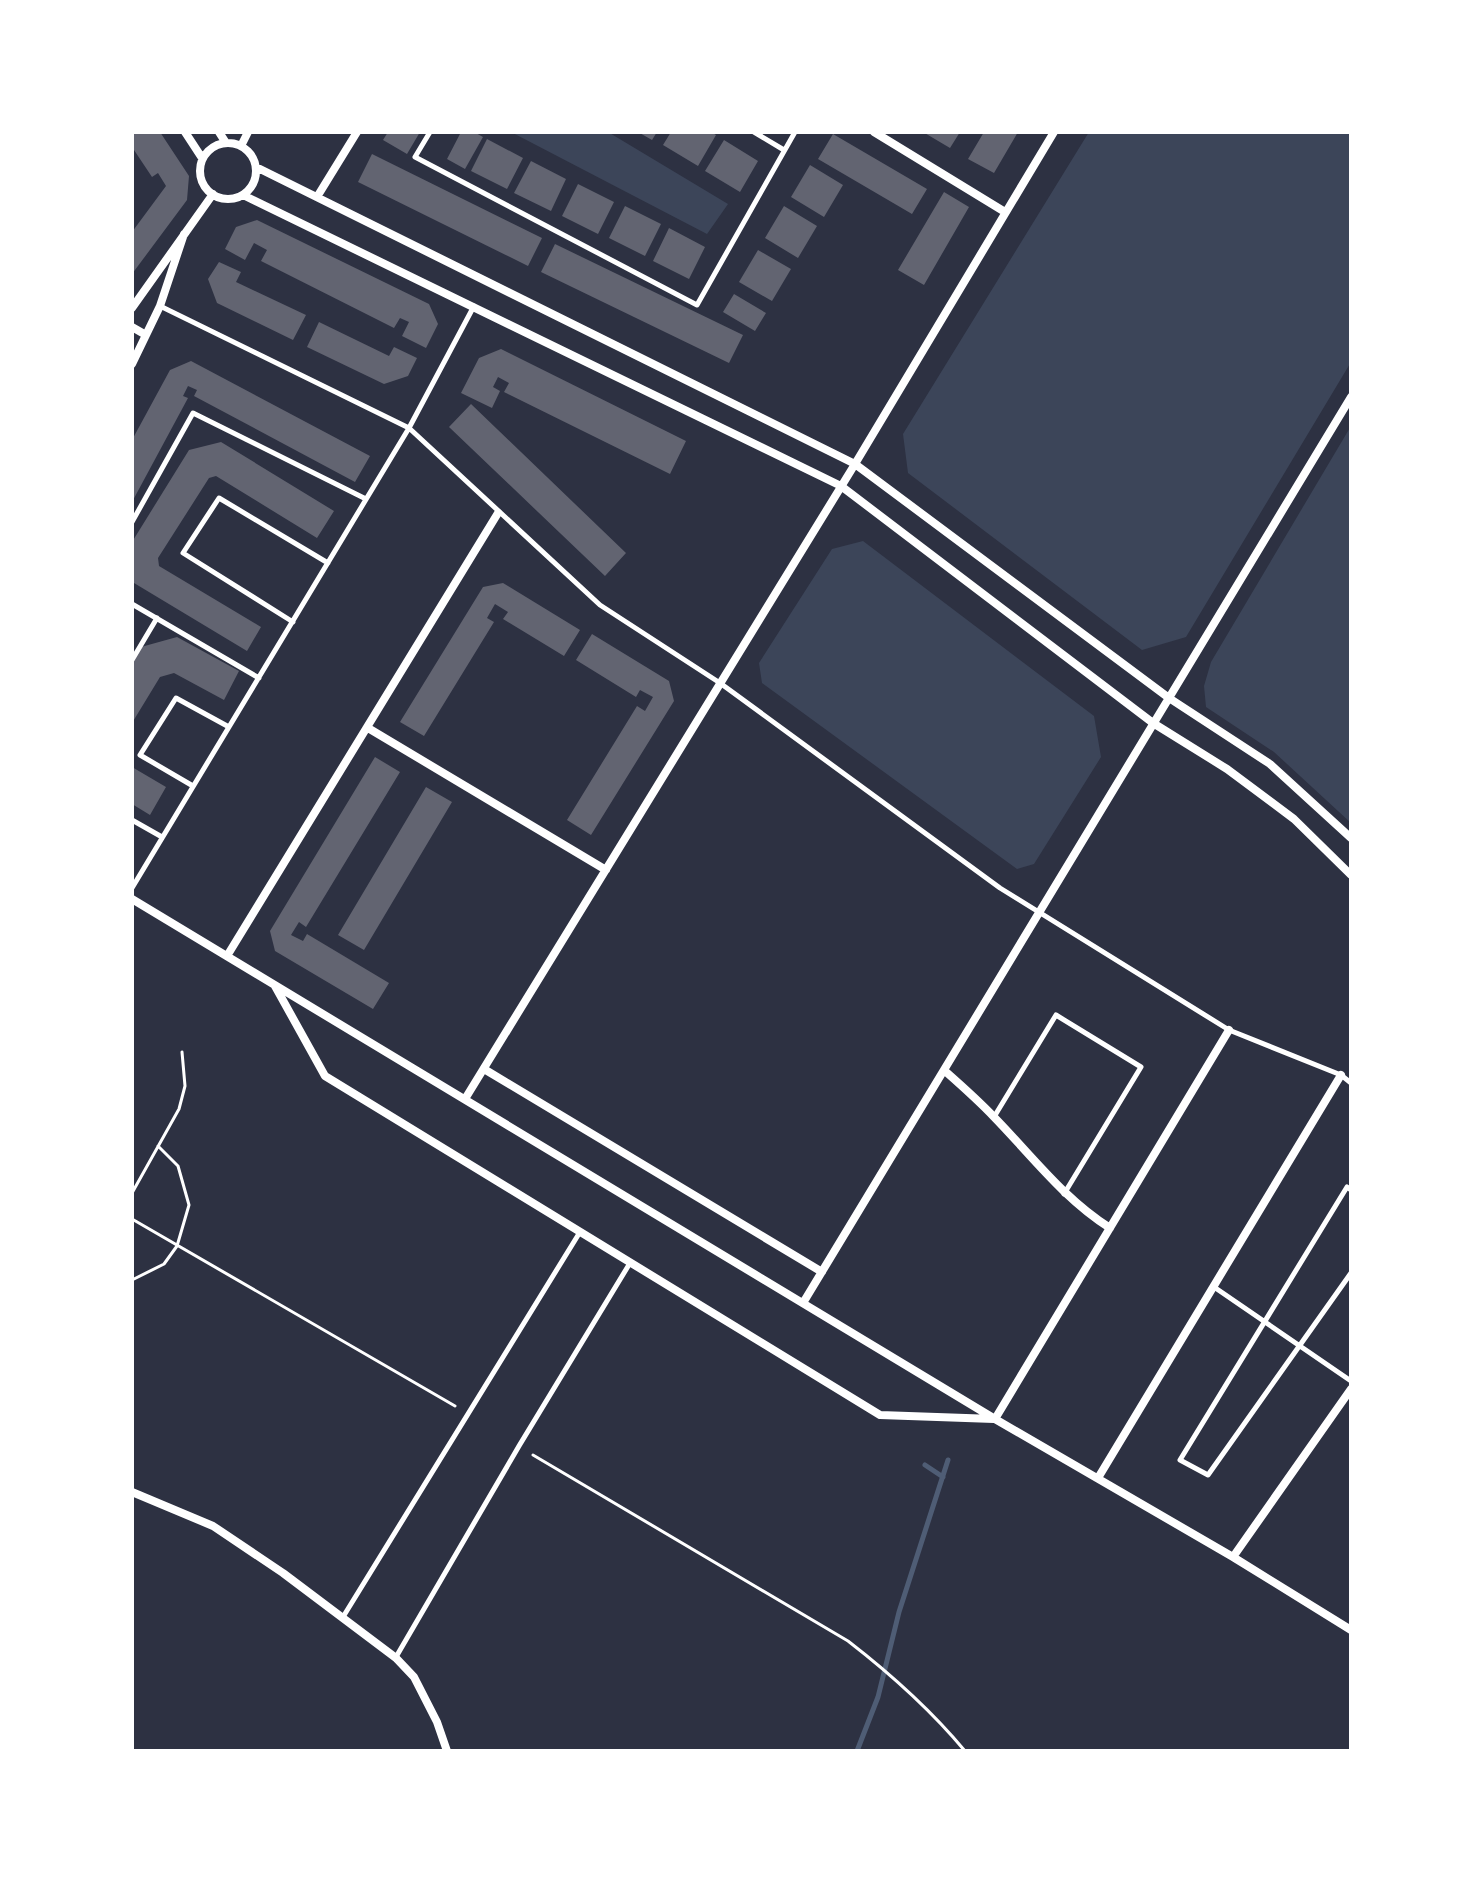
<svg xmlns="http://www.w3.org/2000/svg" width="1483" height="1883" font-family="'Space Grotesk',sans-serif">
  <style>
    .green { fill: #3c4559 }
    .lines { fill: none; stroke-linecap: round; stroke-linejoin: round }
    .stream { stroke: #4f5d75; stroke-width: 5 }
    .building { fill: #626471 }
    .path { stroke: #fff; stroke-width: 3 }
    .service { stroke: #fff; stroke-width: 5 }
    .minor { stroke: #fff; stroke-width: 8 }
  </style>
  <rect width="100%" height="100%" fill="#2d3142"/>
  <path class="green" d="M511,132h97l120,72 -21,30z
    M1089,132h262v230l-165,275 -44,13 -234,-177 -5,-39z
    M1351,426v397l-77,-71 -68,-45 -2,-21 7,-24z
    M863,541l231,175 7,41 -67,107 -17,5 -255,-186 -3,-20 73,-114z"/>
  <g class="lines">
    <path class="stream" d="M925,1465l18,12
      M857,1751l21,-54 21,-85 49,-152"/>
  </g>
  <path class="building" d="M132,132h28l29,44 -2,24 -55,74v-42l34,-46 -8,-13 -6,4 -20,-30z
    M388,132h32l-13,22 -24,-14z
    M461,132h13l9,5 -18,32 -18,-10z
    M638,132h19l-5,8z
    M671,132h40l5,3 -18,31 -35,-21z
    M923,132h37l-10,16z
    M984,132h34l-24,41 -26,-14z
    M833,134l94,55 -15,25 -94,-55z
    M487,139l36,19 -16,31 -36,-18z
    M724,140l34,21 -18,31 -35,-21z
    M372,154l170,84 -14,28 -170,-84z
    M531,161l35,18 -15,32 -37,-18z
    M810,165l33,20 -19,32 -33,-20z
    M578,184l36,18 -16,32 -36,-18z
    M944,192l25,15 -45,78 -26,-15z
    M625,206l36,18 -16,32 -36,-18z
    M784,206l33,20 -19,32 -33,-20z
    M257,220l172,84 9,20 -12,24 -24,-12 7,-14 -9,-4 -6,10 -133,-67 6,-11 -13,-7 -9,17 -20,-11 11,-22z
    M669,228l36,19 -16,32 -36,-18z
    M555,244l188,91 -14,28 -188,-91z
    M758,250l33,19 -19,32 -33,-19z
    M219,262l22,10 -5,10 70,33 -13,25 -76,-37 -9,-24z
    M734,294l32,19 -11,18 -32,-19z
    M319,322l70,34 5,-9 23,11 -9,18 -24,8 -77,-37z
    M501,349l185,92 -16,33 -166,-82 5,-9 -11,-6 -5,10 7,4 -8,17 -31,-15 18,-35z
    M191,361l179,95 -15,26 -161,-86 3,-6 -9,-4 -5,10 5,2 -56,104v-62l38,-70z
    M471,404l155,149 -21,23 -156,-149z
    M221,442l113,69 -17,27 -101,-62 -7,2 -51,80 1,8 102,61 -14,24 -113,-68 -2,-8v-33l57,-92z
    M503,583l77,47 -16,26 -61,-37 5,-7 -13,-8 -8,14 7,4 -70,114 -24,-14 83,-135z
    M592,634l77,47 5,20 -83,134 -24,-15 70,-114 8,5 8,-14 -13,-7 -4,7 -60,-37z
    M177,637l62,34 -15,29 -50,-27 -14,4 -28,46v-60l9,-16z
    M375,757l25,15 -94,155 -7,-5 -8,13 12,6 4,-7 82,49 -16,26 -98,-58 -5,-20z
    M132,767l34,20 -16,28 -18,-11z
    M426,787l26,15 -88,148 -26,-15z"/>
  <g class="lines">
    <path class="path" d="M132,1193l47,-84 6,-23 -3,-34
      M132,1219l323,187
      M132,1280l32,-16 13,-18 12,-41 -11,-39 -20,-20
      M533,1455l315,186c44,34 82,68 117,110"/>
    <path class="service" d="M430,132l-15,25 282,148 98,-173
      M754,132l30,18
      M160,306l249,122 191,177 120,78 280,205 229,142 112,45 10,8
      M132,522l61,-109 173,86
      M132,604l127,74
      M293,622l-110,-69 36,-55 109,65
      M132,660l25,-42
      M193,786l-53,-31 36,-57 53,29
      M132,820l30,17
      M132,888l277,-460 65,-122
      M994,1117l62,-102 85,52 -77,127
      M1351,1190l-4,-3 -167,273 28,15 143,-202
      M1214,1287l137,94
      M343,1617l237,-385
      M396,1657l123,-211 111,-183"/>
    <path class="minor" d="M185,132l17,26
      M219,132l7,11
      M874,132l131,80
      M200 171a28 28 0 1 1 56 0a28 28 0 1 1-56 0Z
      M241,146l7,-14
      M256,167l599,297 314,234 101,66 81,74
      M243,195l598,291 312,237 74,46 67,50 57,56
      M317,197l40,-65
      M132,308l81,-114
      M132,327l14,8
      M132,364l28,-58 24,-72
      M368,728l238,142
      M132,899l863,520 238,138 118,73
      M227,956l271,-443
      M275,986l50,90 555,339 114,4
      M484,1069l338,203
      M945,1071c17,15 34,30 49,46 38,39 70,82 116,111
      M465,1099l390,-635 199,-332
      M803,1303c185,-301 366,-604 548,-906
      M995,1419l234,-389
      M1098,1478l243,-403
      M132,1492l81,34 70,47 113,85 18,19 23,45 10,29
      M1233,1557l118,-168"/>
  </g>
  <rect width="1483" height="1883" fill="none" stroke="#ffffff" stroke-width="268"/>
</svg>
